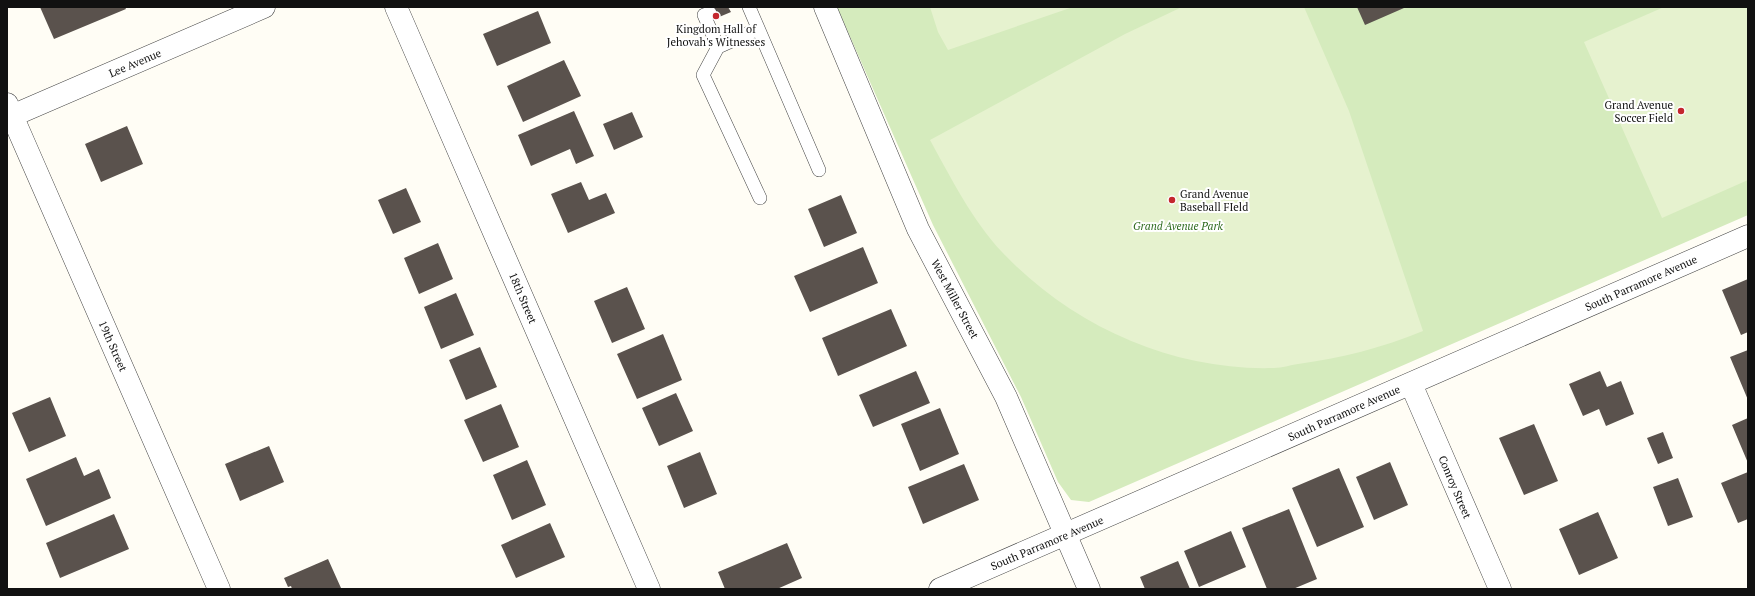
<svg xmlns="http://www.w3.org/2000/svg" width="1755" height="596" font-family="'PT Serif',serif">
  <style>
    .green { fill: #d5ebbd }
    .pitch { fill: #e6f2cf }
    .building { fill: #5a524d }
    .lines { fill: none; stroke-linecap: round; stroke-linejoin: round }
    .service-casing { stroke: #444; stroke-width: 14 }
    .minor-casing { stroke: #444; stroke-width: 23 }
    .tertiary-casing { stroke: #444; stroke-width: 23 }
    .service { stroke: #fff; stroke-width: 13 }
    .minor { stroke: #fff; stroke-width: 22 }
    .tertiary { stroke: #fff; stroke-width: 22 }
    .poi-dot { fill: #c4262e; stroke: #fff; stroke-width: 1.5 }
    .labels { text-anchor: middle; stroke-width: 4; stroke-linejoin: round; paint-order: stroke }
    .poi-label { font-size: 11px; fill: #111; stroke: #fff }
    .street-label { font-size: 11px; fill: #111; stroke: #fff }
    .park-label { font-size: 11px; font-style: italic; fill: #2f6b1f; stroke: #fff }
  </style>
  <rect width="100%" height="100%" fill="#fffdf5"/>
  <path class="green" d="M837,7h911v208l-659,287 -18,-2 -13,-18 -37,-85 -88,-172z"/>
  <path class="pitch" d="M930,7h143l-125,43 -10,-18z
    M1182,7h122l45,104 74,220c-41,17 -82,27 -125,33 -8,1 -16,4 -24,4 -102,3 -202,-42 -272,-116 -30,-32 -51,-74 -72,-112l195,-106z
    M1664,7h84v173l-86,38 -78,-176z"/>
  <path class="building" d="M40,7h85l1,2 -72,30z
    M707,7h21l3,5 -19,8z
    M1357,7h47v1l-39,17z
    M538,11l13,32 -54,23 -14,-32z
    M564,60l17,36 -58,26 -16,-36z
    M574,111l20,45 -18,8 -6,-15 -39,17 -13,-31z
    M632,112l11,25 -29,13 -11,-26z
    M127,126l16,38 -42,18 -16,-38z
    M581,182l8,18 17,-7 9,20 -47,20 -17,-39z
    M406,188l15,34 -28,12 -15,-34z
    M841,195l16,38 -33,14 -16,-38z
    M438,243l15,36 -34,15 -15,-36z
    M863,247l15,36 -68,29 -16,-36z
    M1748,279v53l-7,3 -19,-45z
    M627,287l18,42 -33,14 -18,-42z
    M456,293l18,42 -33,14 -17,-42z
    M891,309l16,37 -69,30 -16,-38z
    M663,334l19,46 -45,19 -20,-45z
    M480,347l17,40 -31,13 -17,-40z
    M1748,350v50l-18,-43z
    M916,371l14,32 -57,24 -14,-32z
    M1600,371l7,16 14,-6 13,33 -28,12 -7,-17 -16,7 -14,-32z
    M676,393l17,38 -34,15 -17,-38z
    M50,397l16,39 -37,16 -17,-39z
    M501,404l18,43 -36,15 -19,-42z
    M940,408l19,46 -39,17 -19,-47z
    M1748,418v45l-16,-38z
    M1534,424l24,57 -34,14 -25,-57z
    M1663,432l10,26 -15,6 -11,-26z
    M269,446l15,36 -44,19 -15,-37z
    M700,452l17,42 -33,14 -17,-42z
    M76,457l8,19 15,-7 12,29 -65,28 -20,-47z
    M527,460l19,45 -34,15 -19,-45z
    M1390,462l18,43 -34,15 -18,-43z
    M964,464l15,36 -56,24 -15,-37z
    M1339,468l25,59 -47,20 -25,-59z
    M1748,472v47l-10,4 -17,-40z
    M1678,478l15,39 -25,9 -15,-39z
    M1289,509l28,70 -24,10h-26l-25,-61z
    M1598,512l20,46 -39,17 -20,-46z
    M114,514l15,35 -69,29 -14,-35z
    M550,523l15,34 -49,21 -15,-33z
    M1231,531l15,36 -47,20 -15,-36z
    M787,543l15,35 -25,11h-52l-7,-17z
    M328,559l13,29 -49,1 -1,-3 -3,1 -4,-9z
    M1178,561l12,28h-45l-5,-12z"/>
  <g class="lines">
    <g class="service-casing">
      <path id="service" d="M749,7l70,163
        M710,13l-6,2 14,32
        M758,29l-40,18 -15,28 57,123"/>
    </g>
    <g class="minor-casing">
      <path id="minor" d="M396,7l253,582
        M825,7l93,222 88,168 83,192
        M7,104l212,485
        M7,118l257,-111
        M1411,384l89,205"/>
    </g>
    <g class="tertiary-casing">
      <path id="tertiary" d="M940,589l808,-353"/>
    </g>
    <use href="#service" class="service"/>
    <use href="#minor" class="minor"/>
    <use href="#tertiary" class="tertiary"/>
  </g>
  <g class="poi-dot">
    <circle cx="716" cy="16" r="4"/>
    <circle cx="1681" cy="111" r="4"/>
    <circle cx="1172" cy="200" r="4"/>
  </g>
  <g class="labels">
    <g class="poi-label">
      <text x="716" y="33">Kingdom Hall of<tspan x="716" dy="13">Jehovah's Witnesses</tspan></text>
      <text x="1673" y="109" text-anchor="end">Grand Avenue<tspan x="1673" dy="13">Soccer Field</tspan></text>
      <text x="1180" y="198" text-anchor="start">Grand Avenue<tspan x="1180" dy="13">Baseball FIeld</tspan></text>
    </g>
    <g class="street-label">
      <text transform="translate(135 63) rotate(-23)" y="4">Lee Avenue</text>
      <text transform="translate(1641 283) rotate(-24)" y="4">South Parramore Avenue</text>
      <text transform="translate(523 298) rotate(67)" y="4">18th Street</text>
      <text transform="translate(955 299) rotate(62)" y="4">West Miller Street</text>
      <text transform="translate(113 346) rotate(66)" y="4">19th Street</text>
      <text transform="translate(1344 413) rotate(-24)" y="4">South Parramore Avenue</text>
      <text transform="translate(1455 487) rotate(67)" y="4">Conroy Street</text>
      <text transform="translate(1047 543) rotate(-23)" y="4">South Parramore Avenue</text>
    </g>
    <g class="park-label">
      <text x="1178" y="230">Grand Avenue Park</text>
    </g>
  </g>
  <rect width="1755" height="596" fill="none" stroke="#111111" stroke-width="16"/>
</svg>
